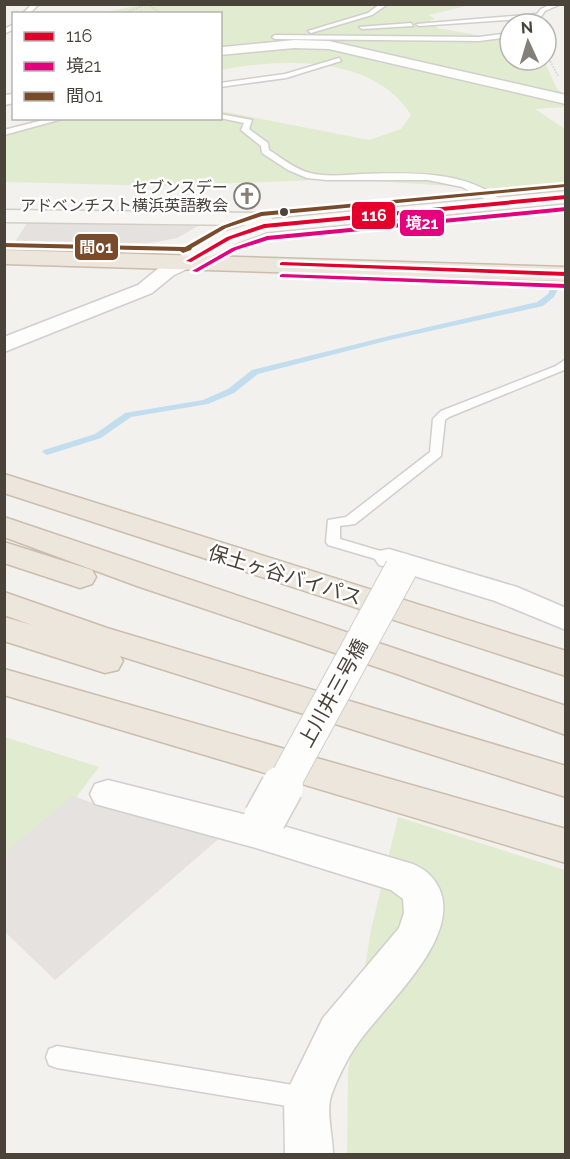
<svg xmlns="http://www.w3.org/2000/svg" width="570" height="1159" font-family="Raleway,'Noto Sans JP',sans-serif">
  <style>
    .industrial { fill: #e5e1de }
    .green { fill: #e1ebd0 }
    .parking { fill: #e5e2df }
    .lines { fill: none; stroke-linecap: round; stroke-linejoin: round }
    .stream { fill: #c2dded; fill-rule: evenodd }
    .lane-casing { stroke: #d1cfcc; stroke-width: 3 }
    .street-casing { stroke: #d1cfcc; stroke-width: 3 }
    .secondary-casing { stroke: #d2cec5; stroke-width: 3 }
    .highway-casing { stroke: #c9bdab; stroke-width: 3 }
    .path { stroke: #d3d1cc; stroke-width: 1.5; stroke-dasharray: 1.5 1.5; stroke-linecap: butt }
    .lane { fill: #fdfdfc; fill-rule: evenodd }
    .street { fill: #fdfdfc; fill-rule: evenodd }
    .secondary { fill: #f7f5f1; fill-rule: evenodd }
    .highway { fill: #ece6dc; fill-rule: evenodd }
    .street-bridge-far1-casing { stroke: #d1cfcc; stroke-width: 34; stroke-linecap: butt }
    .street-bridge-casing { stroke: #d1cfcc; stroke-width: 45; stroke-linecap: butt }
    .street-bridge-far1 { stroke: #fdfdfc; stroke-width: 32 }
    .street-bridge { stroke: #fdfdfc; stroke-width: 42 }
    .bus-1-casing { stroke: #fff; stroke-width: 5 }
    .bus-2-casing { stroke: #fff; stroke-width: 5 }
    .bus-3-casing { stroke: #fff; stroke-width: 5 }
    .bus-1 { fill: #e4002b; fill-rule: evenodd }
    .bus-2 { fill: #e5007d; fill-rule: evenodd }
    .bus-3 { fill: #7a4b2a; fill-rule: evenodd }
    .bus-dot { fill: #49433a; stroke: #fff; stroke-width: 2 }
    .labels { text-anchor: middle; stroke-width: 5; stroke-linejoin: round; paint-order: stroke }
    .far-poi-label { font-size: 16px; fill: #49433a; stroke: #fff; text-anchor: end }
    .street-label { font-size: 20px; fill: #49433a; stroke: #fff }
    .line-badge { stroke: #fff; stroke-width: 2 }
    .badge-label { font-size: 16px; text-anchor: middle; font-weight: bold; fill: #fff }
  </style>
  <rect width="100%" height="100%" fill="#f3f1ee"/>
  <path class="industrial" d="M27,223l171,3 -21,12 -42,8 -122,-1z"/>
  <path class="green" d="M140,5h330l-41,10 6,4 -6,2 8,7 62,11 11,14v7h34l13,29 8,5v13l-30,2 30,20v56l-41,6 -182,-12 -179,7 -158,-4v-53l34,-10 181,-1 1,-7 148,29 32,-11 10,-14c-37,-60 -128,-57 -190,-45l-1,-56 -120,-1z
    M5,737l94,30 -94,125z
    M398,817l167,53v284h-218l1,-83 23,-141z"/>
  <path class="parking" d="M73,796l49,17 100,23 -167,144 -50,-48 -1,-79z"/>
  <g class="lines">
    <path class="stream" d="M554,282l7,2 -7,13 -11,9 -153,34 -132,34 -24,19 -26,11 -77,13 -30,21 -54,17 -5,-3 2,-2 51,-16 30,-21 78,-13 25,-11 24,-19 137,-34 148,-34 11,-8z"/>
    <g class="lane-casing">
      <path id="lane" d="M32,4h7l-10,10h-7z
        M380,4h8l-16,11 -61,18 -3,-2 60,-18z
        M551,4h10l-16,7 -9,13 -3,-2 2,-4 -116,8 -3,-2 121,-10 4,-5z
        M411,23l2,3 -51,3 -3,-2z
        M14,24v5l-10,5v-5z
        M510,33v4l-31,4 -204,-2 -3,-2 3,-2 204,2z
        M339,58l2,3 -55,17 -66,9v-4l65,-9z
        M220,114l32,6 -3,9 19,14 1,7c13,8 25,19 41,23 16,4 34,2 51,1 45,-1 107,-5 143,29l-8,2 -34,-18 -34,-7h-102l-19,-2 -19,-8 -26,-17 -1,-7 -20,-16 3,-7 -24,-5z
        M51,118h15l-62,17v-5z
        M566,359l-2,11 -115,47 -4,3 -4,36 -86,68 -15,2v13l54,16 2,3 -2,3 -5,2 -61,-18 -2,-3 2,-22 18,-3 84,-65 3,-33 8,-8 115,-45z
        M57,1046l248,41 8,3 3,8 -3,8 -8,3 -248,-41 -8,-3 -3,-8 3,-8z"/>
    </g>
    <g class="street-casing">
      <path id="street" d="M294,40l35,1 237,54v9l-237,-55 -35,-1 -74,7v-8h3z
        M14,94v9l-10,2v-10z
        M189,255l7,2 3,4 -3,4 -22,10 -22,18 -148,59v-15l134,-52 22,-18z
        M389,549l128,38 49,21v22l-71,-29 -116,-36 -5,-7 5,-7z
        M108,780l139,35c8,-13 18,-12 31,-8l6,11 -4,7 133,39c13,6 19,11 26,24 24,51 -57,119 -83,158 -8,11 -23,41 -26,54 -3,16 3,38 3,54h-48l-1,-55 7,-16 32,-65 76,-90 5,-15 -1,-14 -12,-9 -135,-42 -161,-44 -5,-10 5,-10z"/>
    </g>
    <g class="secondary-casing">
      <path id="secondary" d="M566,191v12l-299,29 -30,11 -48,25 -8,-2 -3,-5 3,-5 40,-23 25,-8 -242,-3v-12l258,3 7,2 3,4z"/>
    </g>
    <g class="highway-casing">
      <path id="highway" d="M4,250l562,17v14l-562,-17z
        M4,474l562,177v25l-562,-183z
        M4,517l562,189v29l-169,-61 -260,-88 -133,-49z
        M4,542l88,28 4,7 -4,7 -12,4 -76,-25z
        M4,592l103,36 459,138v31l-446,-141 3,5 -5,9 -13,3 -101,-32v-24l28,8 -28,-10z
        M4,669l562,160v34l-562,-168z"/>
    </g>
    <path class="path" d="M148,4l14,10
      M122,14l25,-10
      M546,53l12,23"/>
    <use href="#lane" class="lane"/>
    <use href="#street" class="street"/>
    <use href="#secondary" class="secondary"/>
    <use href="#highway" class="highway"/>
    <g class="street-bridge-far1-casing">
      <path id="street-bridge-far1" d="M281,789l120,-220"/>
    </g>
    <g class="street-bridge-casing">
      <path id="street-bridge" d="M265,818l17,-31"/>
    </g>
    <use href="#street-bridge-far1" class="street-bridge-far1"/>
    <use href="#street-bridge" class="street-bridge"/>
    <g class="bus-1-casing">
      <path id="bus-1" d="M566,195v4l-301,29 -34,11 -40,23 -5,-1 41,-24 37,-13z
        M282,262l284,10v4l-286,-11v-2z"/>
    </g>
    <g class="bus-2-casing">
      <path id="bus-2" d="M566,207v4l-298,29 -32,10 -39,22 -5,-1 40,-23 35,-12z
        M282,274l284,10v4l-286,-11v-2z"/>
    </g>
    <g class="bus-3-casing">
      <path id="bus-3" d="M566,184l-1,3 -303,29 -36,12 -34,20 -1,2 -8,3 -3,-2 -176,-4v-4l181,4 37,-21 39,-14z"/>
    </g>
    <use href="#bus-1" class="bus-1"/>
    <use href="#bus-2" class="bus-2"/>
    <use href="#bus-3" class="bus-3"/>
  </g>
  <defs>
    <g id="church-ring" transform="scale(1.35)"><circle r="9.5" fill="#fff" stroke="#848079" stroke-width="1.5"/><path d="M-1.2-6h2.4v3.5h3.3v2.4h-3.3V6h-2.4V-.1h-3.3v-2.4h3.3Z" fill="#848079"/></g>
  </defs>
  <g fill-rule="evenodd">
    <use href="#church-ring" x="247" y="196"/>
  </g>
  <circle class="bus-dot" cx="284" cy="212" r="5"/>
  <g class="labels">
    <g class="far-poi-label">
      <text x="228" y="193">セブンスデー<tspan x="228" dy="18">アドベンチスト横浜英語教会</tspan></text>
    </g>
    <g class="street-label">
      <text transform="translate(285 575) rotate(17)" y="7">保土ヶ谷バイパス</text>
      <text transform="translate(333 693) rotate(-61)" y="7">上川井三号橋</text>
    </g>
  </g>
  <g class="line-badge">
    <rect x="351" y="201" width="45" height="29" rx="6" fill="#e4002b"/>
    <rect x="399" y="209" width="46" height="28" rx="6" fill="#e5007d"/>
    <rect x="74" y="233" width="45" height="28" rx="6" fill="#7a4b2a"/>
  </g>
  <g class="badge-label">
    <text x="374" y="221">116</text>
    <text x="422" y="229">境21</text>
    <text x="96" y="253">間01</text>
  </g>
  <rect width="570" height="1159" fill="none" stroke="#49433a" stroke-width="12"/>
  <rect x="12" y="12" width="210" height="108" fill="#ffffff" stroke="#b6b4b0" stroke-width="1.5"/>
  <rect x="24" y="32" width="30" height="9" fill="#e4002b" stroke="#b6b4b0" stroke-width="1.5"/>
  <text x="66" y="42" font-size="18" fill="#49433a">116</text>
  <rect x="24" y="62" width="30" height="9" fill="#e5007d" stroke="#b6b4b0" stroke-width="1.5"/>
  <text x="66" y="72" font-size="18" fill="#49433a">境21</text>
  <rect x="24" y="92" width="30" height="9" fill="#7a4b2a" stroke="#b6b4b0" stroke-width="1.5"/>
  <text x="66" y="102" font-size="18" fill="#49433a">間01</text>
  <g transform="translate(528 42) rotate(356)"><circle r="28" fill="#ffffff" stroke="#b6b4b0" stroke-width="1.5"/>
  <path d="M0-4.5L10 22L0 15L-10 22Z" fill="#848079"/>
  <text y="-9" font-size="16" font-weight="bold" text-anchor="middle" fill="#49433a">N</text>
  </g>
</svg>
